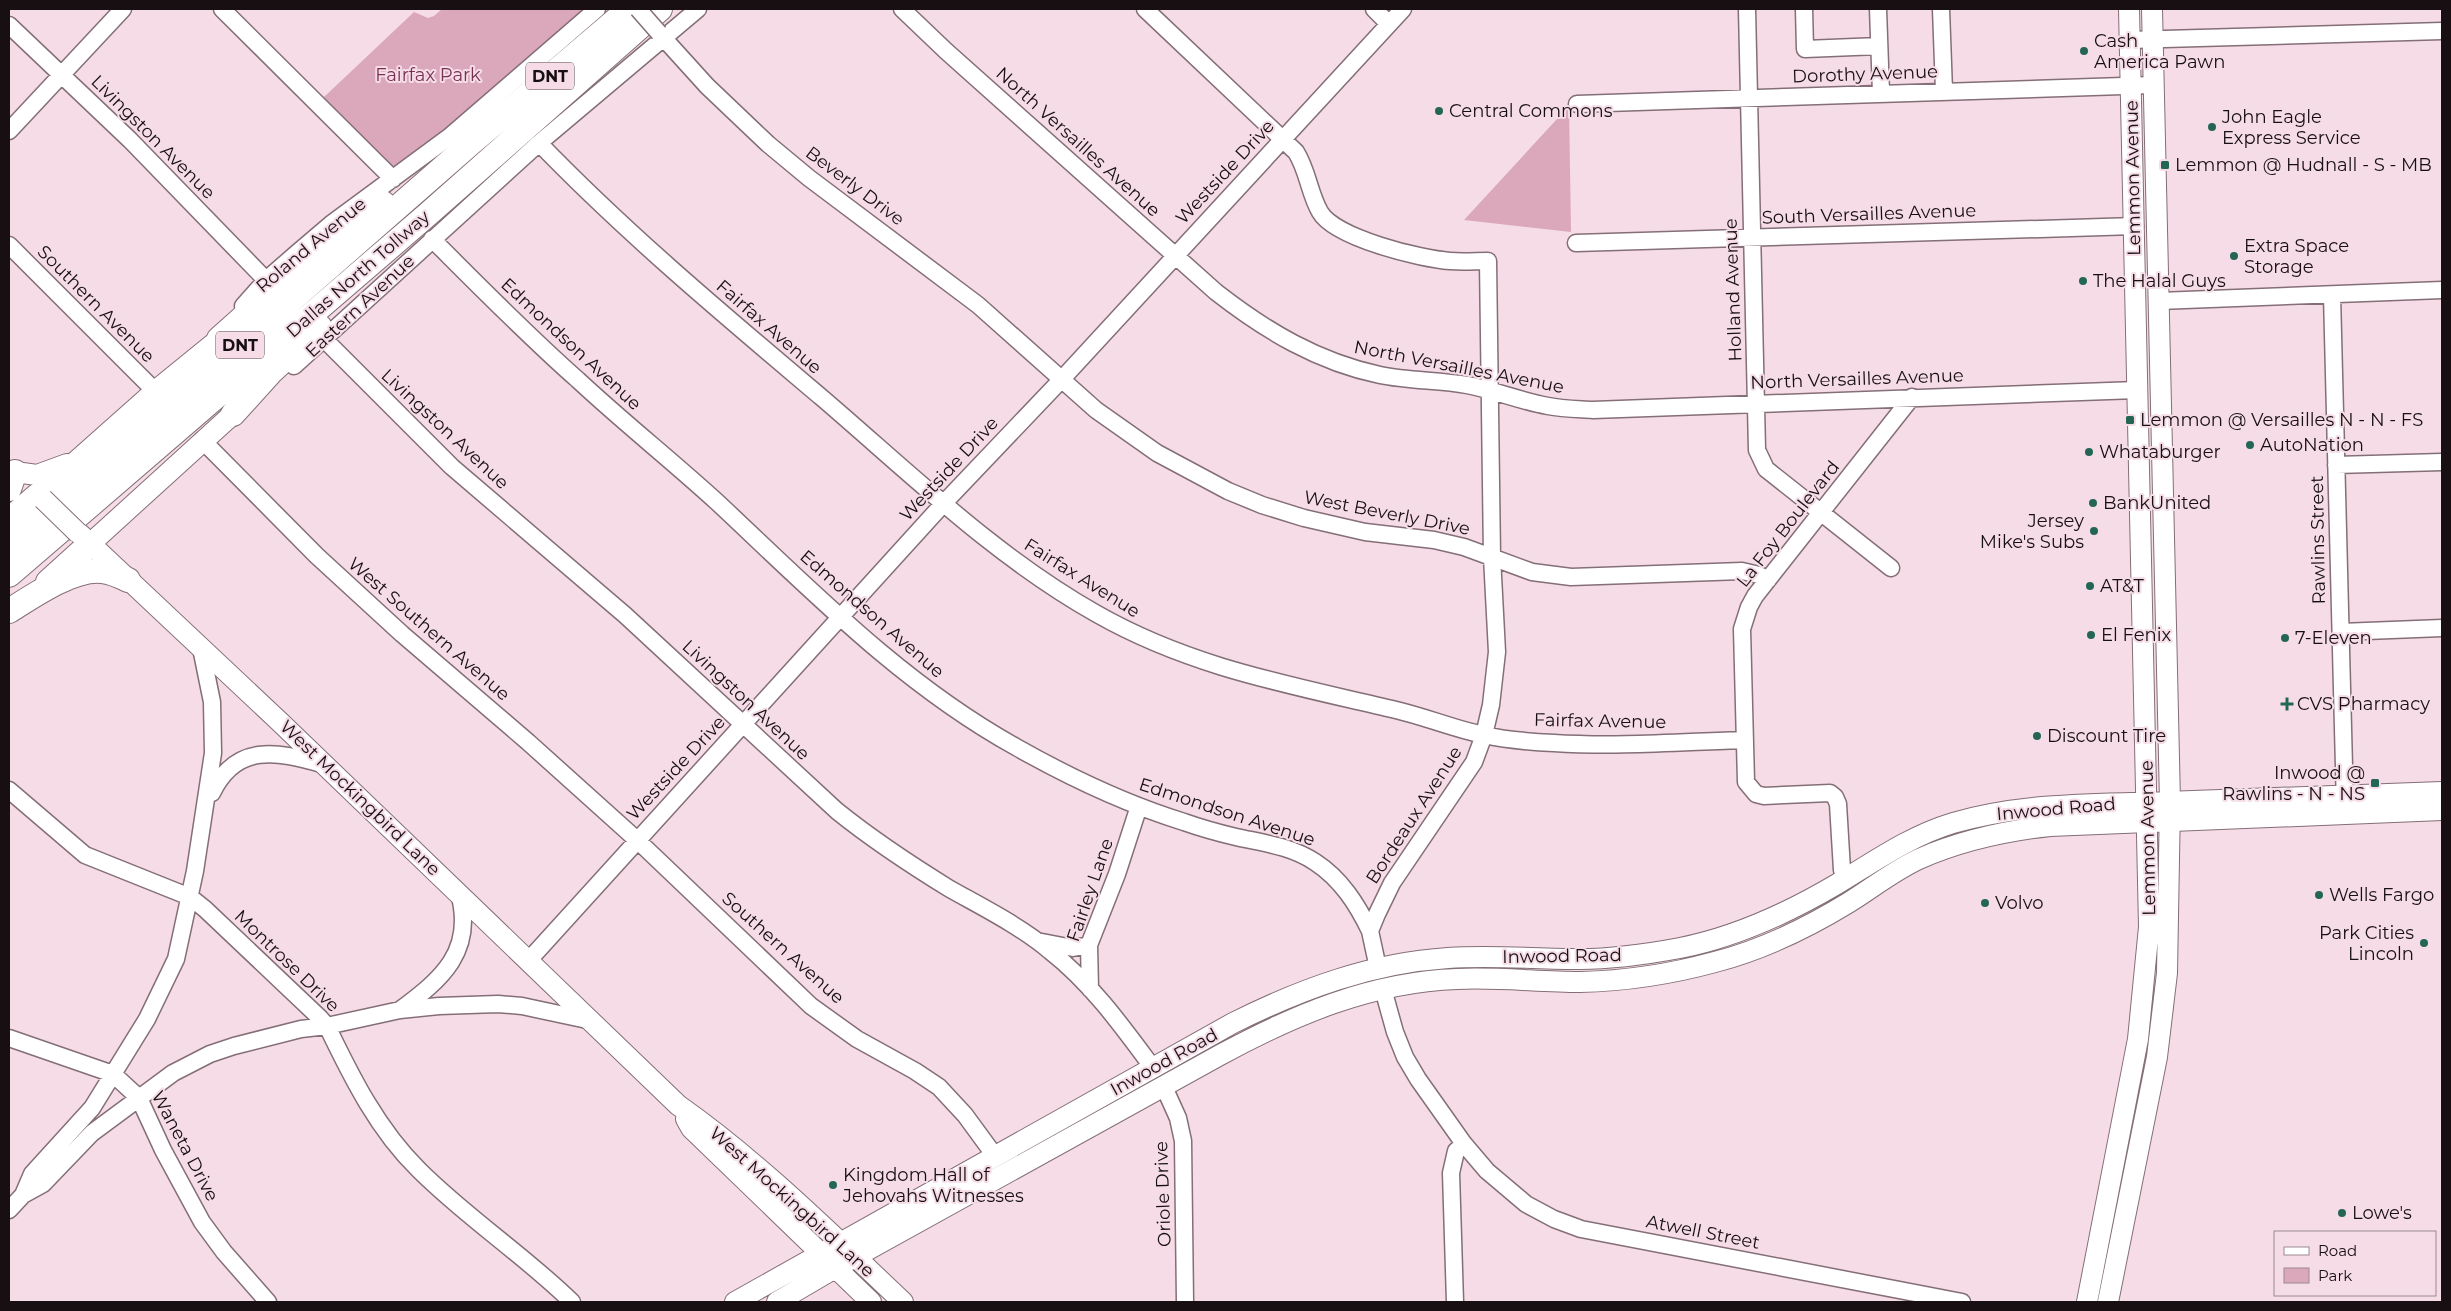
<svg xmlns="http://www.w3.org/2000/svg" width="2451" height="1311" font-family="Montserrat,sans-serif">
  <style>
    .green { fill: #daa7bb }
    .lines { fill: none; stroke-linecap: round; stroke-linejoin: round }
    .minor-casing { stroke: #846e77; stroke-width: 19 }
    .major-casing { stroke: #846e77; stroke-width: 22 }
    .highway-casing { stroke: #846e77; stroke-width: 26 }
    .minor { stroke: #fff; stroke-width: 16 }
    .major { stroke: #fff; stroke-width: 20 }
    .highway { stroke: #fff; stroke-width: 24 }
    .minor-bridge-casing { stroke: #846e77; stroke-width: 19; stroke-linecap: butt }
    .major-bridge-casing { stroke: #846e77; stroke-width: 22; stroke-linecap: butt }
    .minor-bridge { stroke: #fff; stroke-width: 16 }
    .major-bridge { stroke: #fff; stroke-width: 20 }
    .poi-dot { fill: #246655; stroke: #f5dce6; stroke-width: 2 }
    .labels { text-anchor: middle; stroke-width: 4; stroke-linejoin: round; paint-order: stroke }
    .shield { fill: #f5dce6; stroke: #5a4c52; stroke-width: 1 }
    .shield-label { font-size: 16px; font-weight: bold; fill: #170f12 }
    .poi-label { font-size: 18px; fill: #170f12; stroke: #f5dce6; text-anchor: start }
    .street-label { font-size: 18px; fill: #170f12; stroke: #f5dce6 }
    .park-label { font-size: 18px; fill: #793153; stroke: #f5dce6 }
  </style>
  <rect width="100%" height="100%" fill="#f5dce6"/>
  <path class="green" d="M442,9h146l-115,100 -77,60 -4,-1 -69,-70 91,-86 14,6 6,-2z
    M1569,106l2,126 -107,-12z"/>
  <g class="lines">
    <g class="minor-casing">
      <path id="minor" d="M222,9l171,170
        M902,9l44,42 270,241c50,39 102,70 164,83 29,6 59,5 87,10 27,5 53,16 81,21 15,3 30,3 45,4l544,-20
        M1145,9l151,143c12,19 13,41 24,60 15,26 101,47 130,49 13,1 26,0 38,0l4,296 5,95 -6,53 -7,30 -10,27 -82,121 -15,31 -7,17 8,37
        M1374,9l15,15
        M1747,9l10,441 9,19 125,99
        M1804,9l1,40 74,-3
        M1878,9l3,84
        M1941,9l3,82
        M9,25l121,115 136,140
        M659,33l48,53 61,58 41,34 169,127 118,105 61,43 71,38 34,14 42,13 61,14 69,8 30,7 68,25 39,5 171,-6 17,4 9,5
        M2129,40l313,-9
        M1577,104l576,-19
        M9,131l114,-122
        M539,143c88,91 185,172 282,254 89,76 173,159 276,217 95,54 194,71 299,96 30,7 58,19 88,25 23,5 47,7 70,8 63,4 127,-1 190,-3
        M432,239c48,48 95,96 146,141 45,42 93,80 139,122 94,88 185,182 299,245 53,30 110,57 168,75 17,6 35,11 52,15 27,6 55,9 79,25 26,17 42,42 55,69
        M1576,243l559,-17
        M9,245l146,146
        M2332,295l13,512
        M2159,301l283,-11
        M243,306l23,-26 31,-27 34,-29 118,-87 148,-128
        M325,340l127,127 173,148 212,196c36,29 74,54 113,78 34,19 70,37 100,62 41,32 72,75 103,117
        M294,366l245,-223 159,-134
        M202,440l115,116 85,78 126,108 109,98 174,166 46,33 58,32 24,16 26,28 30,41
        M2336,465l106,-3
        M2341,632l101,-4
        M9,790l76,65 105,42 15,12 115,109 7,8c25,52 51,104 92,144 48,48 105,85 153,132
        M212,793c24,-50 65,-42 110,-29
        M1847,878l-5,-8 -4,-66 -3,-7 -5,-4 -66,3 -8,-2 -10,-12 -4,-153 7,-22 6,-11 157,-199
        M1042,942l31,6 16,-3
        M529,960l414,-456 119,-125 341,-370
        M1090,989l-1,-44 28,-71 22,-68
        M1383,989l12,43 10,25 13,22 46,65 23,27 39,33 28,15 27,10 381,73
        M400,1010c42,-31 75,-59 59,-117
        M9,1038l104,36 26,24 24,52 39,72 22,30 44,50
        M1164,1087l14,31 5,23 2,161
        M23,1195l9,-21 60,-66 55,-89 29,-60 19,-88 18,-118 -1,-51 -11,-54
        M9,1210l14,-15 20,-11 49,-51 81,-60 37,-19 24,-8 67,-17 26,-3 73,-16 39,-4 59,-2 24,2 70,15
        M1455,1302l-4,-129 5,-22 8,-7"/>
    </g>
    <g class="major-casing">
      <path id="major" d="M15,472l22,3 30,-11
        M38,495l117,-104 64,-52
        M80,534l201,189 397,382c81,57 153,129 225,197
        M90,544l143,-130
        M686,1119l5,9 180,174
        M735,1302l498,-279c68,-34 138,-60 215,-65 44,-3 88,1 132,1 34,0 68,-5 100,-11 56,-11 108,-35 157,-64 38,-23 73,-48 116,-61 69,-20 142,-19 213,-21 92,-3 184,-6 276,-10
        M777,1302l58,-34 385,-213c74,-40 151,-73 237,-76 41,-2 82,3 123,3 46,-1 91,-8 135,-20 46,-12 92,-34 133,-59 23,-14 45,-32 71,-44 43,-19 85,-28 131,-33l392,-16
        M2087,1302l51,-263 11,-112 -20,-918
        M2108,1302l49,-245 10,-84 3,-171 -18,-793"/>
    </g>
    <g class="highway-casing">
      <path id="highway" d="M219,339l106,-95 58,-41
        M233,414l38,-42 49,-45
        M9,489l6,-17
        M9,520l29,-25
        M9,547l462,-404 158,-134
        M9,575l418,-360 233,-206
        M48,582l42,-38
        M9,611c24,-15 64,-43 93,-40 9,1 18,5 26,9"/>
    </g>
    <use href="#minor" class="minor"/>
    <use href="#major" class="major"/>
    <use href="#highway" class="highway"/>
    <g class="minor-bridge-casing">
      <path id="minor-bridge" d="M638,9l21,24"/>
    </g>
    <g class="major-bridge-casing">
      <path id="major-bridge" d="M43,499l35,34"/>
    </g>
    <use href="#minor-bridge" class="minor-bridge"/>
    <use href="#major-bridge" class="major-bridge"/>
  </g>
  <g class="poi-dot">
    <circle cx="2084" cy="51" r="5"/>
    <circle cx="1439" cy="111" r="5"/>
    <circle cx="2212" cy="127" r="5"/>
    <rect x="2160" y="160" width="10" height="10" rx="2.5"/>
    <circle cx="2234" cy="256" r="5"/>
    <circle cx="2083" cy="281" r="5"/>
    <rect x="2125" y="415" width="10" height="10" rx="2.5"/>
    <circle cx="2250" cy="445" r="5"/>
    <circle cx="2089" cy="452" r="5"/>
    <circle cx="2093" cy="503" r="5"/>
    <circle cx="2094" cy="531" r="5"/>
    <circle cx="2090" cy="586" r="5"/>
    <circle cx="2091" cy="635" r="5"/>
    <circle cx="2285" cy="638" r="5"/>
    <path d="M2284.5 696.5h5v5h5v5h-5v5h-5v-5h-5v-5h5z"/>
    <circle cx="2037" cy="736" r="5"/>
    <rect x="2370" y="778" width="10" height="10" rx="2.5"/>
    <circle cx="2319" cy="895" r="5"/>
    <circle cx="1985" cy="903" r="5"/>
    <circle cx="2424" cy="943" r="5"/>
    <circle cx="833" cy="1185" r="5"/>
    <circle cx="2342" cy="1213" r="5"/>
  </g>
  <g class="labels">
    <g class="shield">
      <rect x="526" y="62.5" width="48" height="27" rx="4"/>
      <rect x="216" y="331.5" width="48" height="27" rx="4"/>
    </g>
    <g class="shield-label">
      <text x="550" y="82">DNT</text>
      <text x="240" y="351">DNT</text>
    </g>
    <g class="poi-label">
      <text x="2094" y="47">Cash<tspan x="2094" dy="21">America Pawn</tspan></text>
      <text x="1449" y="117">Central Commons</text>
      <text x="2222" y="123">John Eagle<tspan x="2222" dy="21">Express Service</tspan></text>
      <text x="2175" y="171">Lemmon @ Hudnall - S - MB</text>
      <text x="2244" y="252">Extra Space<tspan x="2244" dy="21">Storage</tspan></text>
      <text x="2093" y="287">The Halal Guys</text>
      <text x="2140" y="426">Lemmon @ Versailles N - N - FS</text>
      <text x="2260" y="451">AutoNation</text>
      <text x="2099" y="458">Whataburger</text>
      <text x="2103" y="509">BankUnited</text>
      <text x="2084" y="527" text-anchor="end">Jersey<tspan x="2084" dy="21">Mike's Subs</tspan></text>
      <text x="2100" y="592">AT&amp;T</text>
      <text x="2101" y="641">El Fenix</text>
      <text x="2295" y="644">7-Eleven</text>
      <text x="2297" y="710">CVS Pharmacy</text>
      <text x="2047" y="742">Discount Tire</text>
      <text x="2365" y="779" text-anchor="end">Inwood @<tspan x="2365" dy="21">Rawlins - N - NS</tspan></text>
      <text x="2329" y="901">Wells Fargo</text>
      <text x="1995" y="909">Volvo</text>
      <text x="2414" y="939" text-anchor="end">Park Cities<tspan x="2414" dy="21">Lincoln</tspan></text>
      <text x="843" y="1181">Kingdom Hall of<tspan x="843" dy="21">Jehovahs Witnesses</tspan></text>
      <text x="2352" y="1219">Lowe's</text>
    </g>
    <g class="street-label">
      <text transform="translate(1865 74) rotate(-2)" y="6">Dorothy Avenue</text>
      <text transform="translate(153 137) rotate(45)" y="6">Livingston Avenue</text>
      <text transform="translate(1078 142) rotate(42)" y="6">North Versailles Avenue</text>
      <text transform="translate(1225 172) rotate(-47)" y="6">Westside Drive</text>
      <text transform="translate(2133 178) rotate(-91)" y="6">Lemmon Avenue</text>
      <text transform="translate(855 186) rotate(37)" y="6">Beverly Drive</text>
      <text transform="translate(1869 214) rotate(-2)" y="6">South Versailles Avenue</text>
      <text transform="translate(311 245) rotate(-40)" y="6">Roland Avenue</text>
      <text transform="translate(358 274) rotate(-41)" y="6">Dallas North Tollway</text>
      <text transform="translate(1733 290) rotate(-92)" y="6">Holland Avenue</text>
      <text transform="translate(96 304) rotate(45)" y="6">Southern Avenue</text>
      <text transform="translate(360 306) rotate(-43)" y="6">Eastern Avenue</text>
      <text transform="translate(769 327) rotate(41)" y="6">Fairfax Avenue</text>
      <text transform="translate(571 344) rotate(43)" y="6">Edmondson Avenue</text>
      <text transform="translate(1459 367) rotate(11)" y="6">North Versailles Avenue</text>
      <text transform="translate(1857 379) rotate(-2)" y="6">North Versailles Avenue</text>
      <text transform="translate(445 429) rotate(43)" y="6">Livingston Avenue</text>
      <text transform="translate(949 469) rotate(-47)" y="6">Westside Drive</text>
      <text transform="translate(1387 513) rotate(11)" y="6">West Beverly Drive</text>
      <text transform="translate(1788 524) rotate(-52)" y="6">La Foy Boulevard</text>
      <text transform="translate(2318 540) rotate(-91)" y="6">Rawlins Street</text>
      <text transform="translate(1082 578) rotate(32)" y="6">Fairfax Avenue</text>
      <text transform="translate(872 614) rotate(41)" y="6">Edmondson Avenue</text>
      <text transform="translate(429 629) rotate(41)" y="6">West Southern Avenue</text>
      <text transform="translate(746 700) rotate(43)" y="6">Livingston Avenue</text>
      <text transform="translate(1600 721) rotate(1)" y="6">Fairfax Avenue</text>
      <text transform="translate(676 768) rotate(-47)" y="6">Westside Drive</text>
      <text transform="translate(360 798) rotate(44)" y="6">West Mockingbird Lane</text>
      <text transform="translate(2056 809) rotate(-5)" y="6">Inwood Road</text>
      <text transform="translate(1227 812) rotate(18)" y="6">Edmondson Avenue</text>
      <text transform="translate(1414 815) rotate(-57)" y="6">Bordeaux Avenue</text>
      <text transform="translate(2148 838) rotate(-91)" y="6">Lemmon Avenue</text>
      <text transform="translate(1090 890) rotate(-71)" y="6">Fairley Lane</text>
      <text transform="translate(783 948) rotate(42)" y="6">Southern Avenue</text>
      <text transform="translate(1562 956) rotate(-1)" y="6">Inwood Road</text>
      <text transform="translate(287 961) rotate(44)" y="6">Montrose Drive</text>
      <text transform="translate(1164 1062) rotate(-29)" y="6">Inwood Road</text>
      <text transform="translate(185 1146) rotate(62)" y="6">Waneta Drive</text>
      <text transform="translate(1163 1194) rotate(-92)" y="6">Oriole Drive</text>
      <text transform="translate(792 1202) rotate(42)" y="6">West Mockingbird Lane</text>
      <text transform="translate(1703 1232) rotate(11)" y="6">Atwell Street</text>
    </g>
    <g class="park-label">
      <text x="428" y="81">Fairfax Park</text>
    </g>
  </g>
  <rect width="2451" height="1311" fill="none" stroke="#170f12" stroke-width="20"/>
  <rect x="2274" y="1231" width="162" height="65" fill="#f5dce6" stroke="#9c8a91"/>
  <rect x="2284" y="1247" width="25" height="8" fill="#ffffff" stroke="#9c8a91"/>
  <text x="2318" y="1256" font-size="15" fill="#170f12">Road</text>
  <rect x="2284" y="1268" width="25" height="15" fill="#daa7bb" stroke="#9c8a91"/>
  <text x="2318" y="1281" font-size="15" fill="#170f12">Park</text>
</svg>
